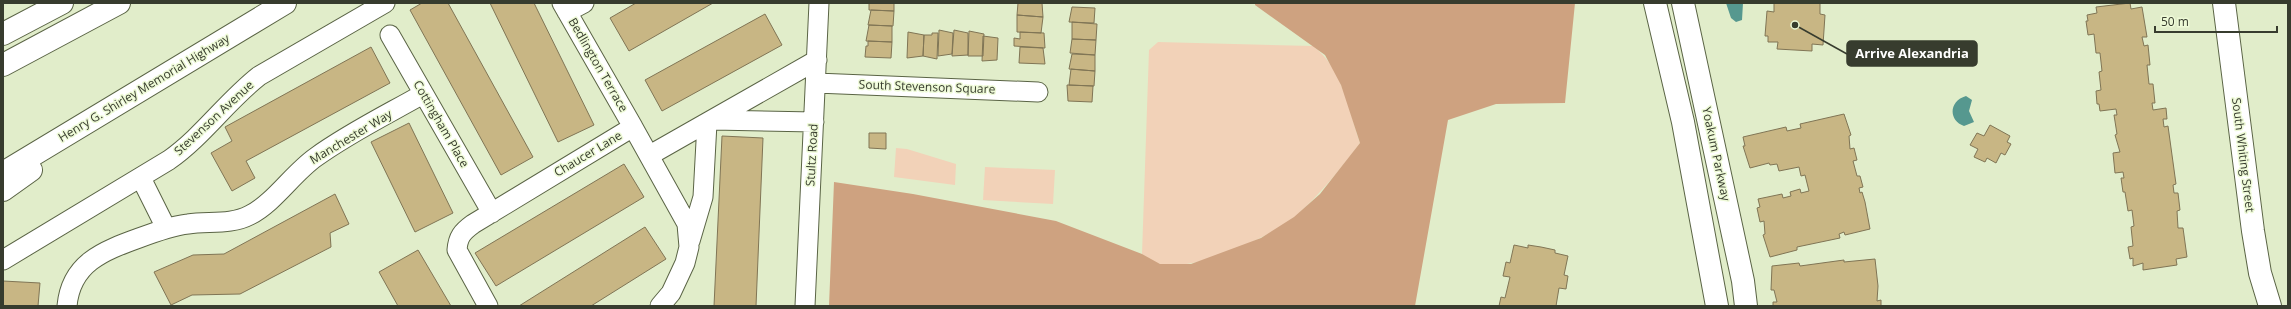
<svg xmlns="http://www.w3.org/2000/svg" width="2291" height="309" font-family="'Open Sans',sans-serif">
  <style>
    .green { fill: #f2d2b8 }
    .forest { fill: #cea280 }
    .water { fill: #56988f }
    .building { fill: #c8b684; stroke: #807555 }
    .lines { fill: none; stroke-linecap: round; stroke-linejoin: round }
    .minor-casing { stroke: #5a6445; stroke-width: 21 }
    .tertiary-casing { stroke: #5a6445; stroke-width: 24 }
    .motorway-casing { stroke: #5a6445; stroke-width: 24 }
    .minor { stroke: #fff; stroke-width: 19 }
    .tertiary { stroke: #fff; stroke-width: 22 }
    .motorway { stroke: #fff; stroke-width: 22 }
    .labels { text-anchor: middle; stroke-width: 3; stroke-linejoin: round; paint-order: stroke }
    .street-label { font-size: 12px; fill: #373c2e; stroke: #eefad7 }
    .leader { fill: none; stroke: #373c2e; stroke-width: 1.5 }
    .callout-dot { fill: #373c2e; stroke: #eefad7; stroke-width: 1.5 }
    .callout { fill: #373c2e; stroke: #373c2e; stroke-width: 1.5 }
    .callout-label { font-size: 13px; text-anchor: middle; font-weight: bold; fill: #fff }
  </style>
  <rect width="100%" height="100%" fill="#e1edca"/>
  <path class="green" d="M1158,42l155,4c29,21 36,65 47,97 -19,26 -40,51 -64,73 -25,21 -104,57 -136,48 -6,-1 -13,-7 -18,-10l7,-204z
    M896,148l11,1 49,15 -1,21 -61,-8z
    M985,167l70,3 -2,34 -70,-4z"/>
  <path class="forest" d="M1255,3h320l-10,100 -69,1 -48,16 -33,186h-586l5,-124 79,12 143,27 86,33 18,10h31l70,-26 33,-21 26,-23 40,-51 -19,-58 -16,-30 -70,-50z"/>
  <path class="water" d="M1726,3h17l-1,17 -6,2 -5,-4z
    M1966,96l6,4 -3,11 5,11 -10,4c-16,-6 -15,-25 2,-30z"/>
  <path class="building" d="M422,3h26l85,154 -32,18 -91,-165z
    M490,3h44l60,122 -36,17z
    M636,3h77l-84,48 -19,-33z
    M869,3h25v8l-25,-1z
    M1018,3h24l1,14 -26,-2z
    M1774,3h46v11l5,1 -2,30 -11,-1v7l-35,-2 1,-7h-10v-6h-3l2,-25 7,1z
    M2130,3l1,6 11,-2 5,30h-5l2,9 4,-1 2,20h-3l2,19h4l2,19h-3l1,7 13,-2 1,11h-4l1,8 4,-1 8,58 -3,1 1,8h4l2,17 -3,1 1,17h5l4,29 -11,2 1,6 -34,5v-7l-10,3v-8l-3,1 -2,-12 5,-1 -2,-19 3,-1 -2,-16 -4,1 -3,-19h-2l-2,-14h3l-1,-6 -8,1 -2,-20 7,-1 -5,-17 2,-1 -3,-19h3l-1,-6 -16,2 -1,-7h-2l-1,-13 5,-1 -2,-18 3,-1 -2,-18h-4l-2,-19 -6,1 -2,-14h2l-1,-6 10,-2 -1,-6z
    M1072,7l23,1 -1,15 -25,-1z
    M871,10l23,1 -1,15 -25,-1z
    M765,14l17,31 -120,66 -17,-31z
    M1017,15l26,2 -2,16 -24,-1z
    M1072,22l25,2 -1,16 -24,-1z
    M869,25l23,1v16l-26,-1z
    M939,30l14,3 -1,21 -14,2z
    M954,30l14,3v22l-16,1z
    M969,31l15,3 -1,22h-15z
    M908,32l16,3 -1,21 -16,2z
    M1020,32l24,1 1,15 -31,-2v-8l6,1z
    M932,33h6l-1,26 -14,-3 1,-21h8z
    M983,36l15,2 -1,22 -15,1z
    M1072,39l24,1 -1,15 -25,-2z
    M868,41l24,1 -1,16 -26,-1 1,-11h2z
    M371,47l19,36 -144,78 9,17 -23,13 -21,-38 21,-12 -7,-14z
    M1020,47l23,1 2,16 -26,-1z
    M1072,54l23,1v16l-26,-2z
    M1071,69l24,2 -1,15 -25,-1z
    M1067,85l26,1 -1,16 -24,-1z
    M1844,114l7,21 -2,1 1,13 4,-1 3,12 -4,1 4,15h3l3,11 -4,1 1,5 2,-1 3,10 5,27 -25,6 -1,-3 -5,2 1,4 -43,9v3l-27,7 -7,-22 2,-1 -1,-13 -4,1 -3,-14 3,-1 -2,-8 24,-5 1,4 8,-2 -1,-4 10,-3 1,4 8,-2 -4,-16 -4,1 -2,-9 -20,4 -2,-7 -7,1 -1,-2 -19,5 -7,-22h2l-2,-9 43,-10 1,4 14,-3 -1,-4z
    M409,123l44,90 -38,19 -44,-90z
    M1990,125l20,11 -3,6 4,2 -6,11 -4,-2 -5,10 -9,-5 -2,4 -11,-5 4,-8 -8,-4 7,-12 7,3z
    M869,133h17v16l-17,-1z
    M722,136l41,2 -7,168h-42z
    M624,164l20,33 -148,89 -21,-33z
    M335,194l14,30 -19,9 1,14 -91,47 -48,1 -21,10 -17,-33 39,-17 31,-1z
    M645,227l21,32 -75,47h-72z
    M1514,245l14,3v-3l13,2 14,3v3l13,3 -4,19 4,1 -2,13 -7,-1 -3,18h-57l2,-9 4,1 5,-21 -7,-1 3,-14 4,1z
    M418,250l33,56h-53l-19,-34z
    M1875,259l3,27 -1,15 4,-1v6h-108v-4h4l-3,-12h-3l1,-24 27,-3 1,3 44,-6v2z
    M3,281l37,2 -2,23h-35z"/>
  <g class="lines">
    <g class="minor-casing">
      <path id="minor" d="M562,3l71,124
        M567,12l17,-9
        M390,35l102,178
        M816,83l222,9
        M713,120l101,2
        M650,155l167,-95
        M141,178l25,50
        M690,241l13,-44 4,-74
        M3,260l166,-100c34,-24 57,-58 90,-84l126,-73
        M67,306c4,-43 36,-55 72,-68 16,-6 32,-12 49,-14 21,-3 43,1 62,-9 24,-12 43,-42 66,-58 33,-24 72,-43 107,-63
        M488,306l-31,-56c1,-13 5,-18 16,-26l160,-97 54,97 2,23 -4,16 -14,30 -11,13
        M805,306l14,-303"/>
    </g>
    <g class="tertiary-casing">
      <path id="tertiary" d="M1655,3l28,119 34,184
        M1683,3l60,278 3,25
        M2224,3l29,228 7,42 10,33"/>
    </g>
    <g class="motorway-casing">
      <path id="motorway" d="M3,34l59,-31
        M3,65l116,-62
        M3,173l282,-170
        M3,190l28,-20"/>
    </g>
    <use href="#minor" class="minor"/>
    <use href="#tertiary" class="tertiary"/>
    <use href="#motorway" class="motorway"/>
  </g>
  <g class="labels">
    <g class="street-label">
      <text transform="translate(598 65) rotate(60)" y="4">Bedlington Terrace</text>
      <text transform="translate(927 87) rotate(2)" y="4">South Stevenson Square</text>
      <text transform="translate(144 88) rotate(-31)" y="4">Henry G. Shirley Memorial Highway</text>
      <text transform="translate(214 118) rotate(-43)" y="4">Stevenson Avenue</text>
      <text transform="translate(441 124) rotate(60)" y="4">Cottingham Place</text>
      <text transform="translate(351 137) rotate(-31)" y="4">Manchester Way</text>
      <text transform="translate(588 154) rotate(-31)" y="4">Chaucer Lane</text>
      <text transform="translate(1716 154) rotate(78)" y="4">Yoakum Parkway</text>
      <text transform="translate(812 155) rotate(-87)" y="4">Stultz Road</text>
      <text transform="translate(2243 155) rotate(83)" y="4">South Whiting Street</text>
    </g>
  </g>
  <path class="leader" d="M1795 25L1847 54"/>
  <circle class="callout-dot" cx="1795" cy="25" r="4"/>
  <rect class="callout" x="1847" y="41" width="130" height="25" rx="4"/>
  <g class="callout-label">
    <text x="1912" y="58">Arrive Alexandria</text>
  </g>
  <rect width="2291" height="309" fill="none" stroke="#373c2e" stroke-width="8"/>
  <path d="M2155 26v6h122v-6" fill="none" stroke="#373c2e" stroke-width="2"/>
  <text x="2161" y="26" font-size="12" fill="#373c2e" stroke="#eefad7" stroke-width="3" paint-order="stroke">50 m</text>
</svg>
